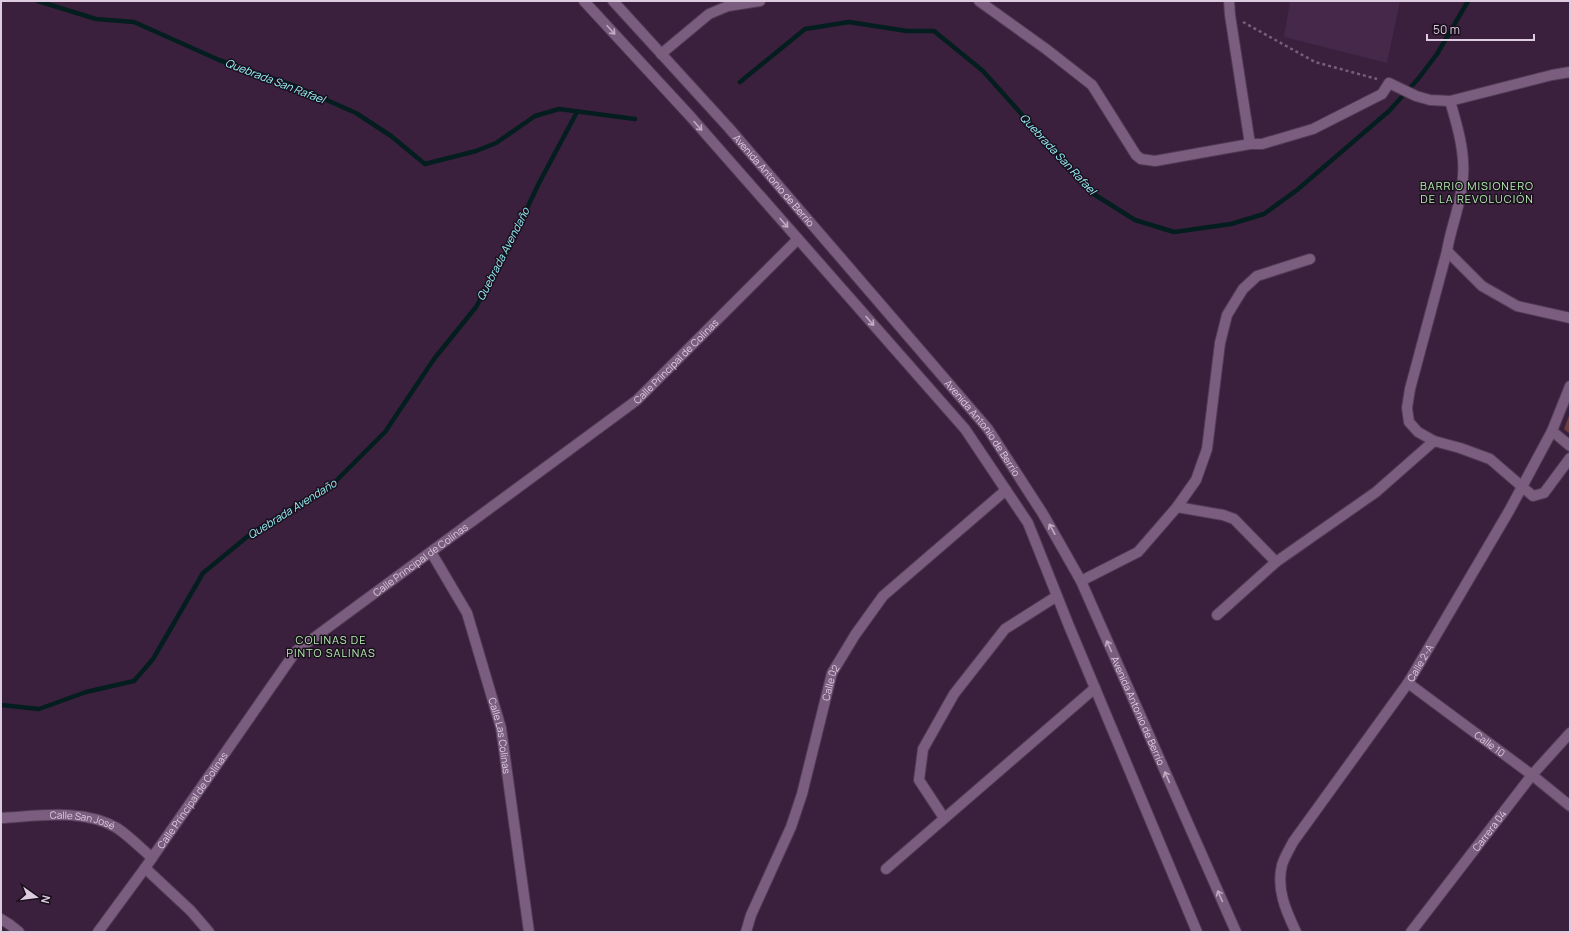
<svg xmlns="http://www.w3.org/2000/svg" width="1571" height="933" font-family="Manrope,sans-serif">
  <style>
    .built { fill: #46284a }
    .green { fill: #6e3e3c }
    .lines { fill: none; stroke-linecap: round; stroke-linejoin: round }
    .stream { stroke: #041e20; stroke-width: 4.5 }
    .minor-casing { stroke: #513b54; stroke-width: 12 }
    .tertiary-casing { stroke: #513b54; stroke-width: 12 }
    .path { stroke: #765f78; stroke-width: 2.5; stroke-dasharray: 3 3; stroke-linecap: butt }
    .minor { stroke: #7b5e7f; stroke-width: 10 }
    .tertiary { stroke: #7b5e7f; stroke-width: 10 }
    .oneway { stroke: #c0abc2 }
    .labels { text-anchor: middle; stroke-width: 3; stroke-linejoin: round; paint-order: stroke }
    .street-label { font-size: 10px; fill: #ddccdf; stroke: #1a0f1c }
    .water-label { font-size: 11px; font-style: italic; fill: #97f3fb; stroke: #1a0f1c }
    .neighbourhood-label { font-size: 11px; letter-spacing: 1px; fill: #b5eeb1; stroke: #1a0f1c }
  </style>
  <rect width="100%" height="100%" fill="#3a203d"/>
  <path class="built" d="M1290,1h110l-13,62 -103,-26z"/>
  <path class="green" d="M1570,413v21l-6,-5z"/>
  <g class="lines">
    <path class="stream" d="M38,1l58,18 38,3 85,38 76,26 61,27 35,23 34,28 51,-13 20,-8 39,-27 24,-7 76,10
      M740,82l65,-53 44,-7 58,9h27l49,40 109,122 43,27 39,12 57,-8 33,-10 33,-24 92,-79 29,-32 19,-25 31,-53
      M1,705l38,4 47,-17 48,-11 19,-22 50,-86 50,-41 82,-50 50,-50 49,-73 42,-52 28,-50 35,-74 38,-71"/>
    <g class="minor-casing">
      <g id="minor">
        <path d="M979,1l67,48 46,36 44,70 5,4 14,2 95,-17h12l51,-15 69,-35 7,-11 27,13 14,4 20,1 102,-26 18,-3"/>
        <path d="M1229,1l1,14 20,129"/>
        <path d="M661,54l48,-40 19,-8 32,-5"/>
        <path d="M1450,101c7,24 15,50 13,75 -1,26 -12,50 -16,75l-37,138 -3,19 2,14 9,10 16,9 26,7 30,11 43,37 11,-3 26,-35"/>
        <path d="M1447,251l35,35 35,20 53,12"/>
        <path d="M1552,431l18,15"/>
        <path d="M1177,507l46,8 11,4 42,43"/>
        <path id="s1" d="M431,552l36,61 34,115 28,204"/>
        <path d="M1081,581l57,-29 39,-45 19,-27 11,-31 13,-106 7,-28 11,-18 5,-8 14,-13 53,-17"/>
        <path d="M1217,615l59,-53 100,-70 58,-51"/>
        <path id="s2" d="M1408,683l124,92 38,31"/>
        <path id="s3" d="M1,818c37,-2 82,-10 116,10 12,8 24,20 35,30"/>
        <path d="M944,818l-25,-38 4,-31 31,-55 51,-65 52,-33"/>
        <path d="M145,868l46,43 18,21"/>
        <path d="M886,869l209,-181"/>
        <path d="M1,919l8,5 10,8"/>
        <path id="s4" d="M98,932l47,-64 151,-217 341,-251 161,-161"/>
        <path id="s5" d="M746,932l5,-17 40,-88 11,-33 30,-121 23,-38 28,-39 123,-106"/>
        <path id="s6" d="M1296,932c-10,-21 -20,-43 -14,-67 2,-7 7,-15 11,-23l115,-159 101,-172 43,-80 18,-45"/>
        <path id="s7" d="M1411,932l121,-157 38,-42"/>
      </g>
    </g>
    <g class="tertiary-casing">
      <g id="tertiary">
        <path d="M584,1l106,115 275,313 63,94 41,103 128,306"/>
        <path id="s8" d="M613,1l116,127 259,301 55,85 38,67 155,351"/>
      </g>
    </g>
    <path class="path" d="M1243,22l72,40 62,17"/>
    <use href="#minor" class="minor"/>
    <use href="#tertiary" class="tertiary"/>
  </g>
  <defs><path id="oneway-shaft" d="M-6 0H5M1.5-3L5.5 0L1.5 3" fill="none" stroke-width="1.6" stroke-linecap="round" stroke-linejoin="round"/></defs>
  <g class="oneway">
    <use href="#oneway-shaft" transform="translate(611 30) rotate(48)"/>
    <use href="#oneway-shaft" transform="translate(698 126) rotate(48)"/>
    <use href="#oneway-shaft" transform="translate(784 223) rotate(48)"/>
    <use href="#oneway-shaft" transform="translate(870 321) rotate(49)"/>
    <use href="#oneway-shaft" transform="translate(1052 529) rotate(-119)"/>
    <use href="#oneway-shaft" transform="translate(1109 646) rotate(-114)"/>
    <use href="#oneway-shaft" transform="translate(1167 777) rotate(-114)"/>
    <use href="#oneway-shaft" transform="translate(1220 896) rotate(-114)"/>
  </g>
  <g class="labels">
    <g class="street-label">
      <text dy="4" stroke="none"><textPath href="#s8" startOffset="241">Avenida Antonio de Berrío</textPath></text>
      <text dy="4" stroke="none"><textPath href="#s4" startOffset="822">Calle Principal de Colinas</textPath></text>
      <text dy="4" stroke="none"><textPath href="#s8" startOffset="565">Avenida Antonio de Berrío</textPath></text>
      <text dy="4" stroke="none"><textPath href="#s4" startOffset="498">Calle Principal de Colinas</textPath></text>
      <text dy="4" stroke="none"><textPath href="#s6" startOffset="315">Calle 2-A</textPath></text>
      <text dy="4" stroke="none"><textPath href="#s5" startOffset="264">Calle 02</textPath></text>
      <text dy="4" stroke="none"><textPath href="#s8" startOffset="889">Avenida Antonio de Berrío</textPath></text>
      <text dy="4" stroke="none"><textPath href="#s1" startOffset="198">Calle Las Colinas</textPath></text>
      <text dy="4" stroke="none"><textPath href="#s2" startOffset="102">Calle 10</textPath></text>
      <text dy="4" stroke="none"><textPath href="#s4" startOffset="162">Calle Principal de Colinas</textPath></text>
      <text dy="4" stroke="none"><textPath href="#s3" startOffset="82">Calle San José</textPath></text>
      <text dy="4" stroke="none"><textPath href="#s7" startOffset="128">Carrera 04</textPath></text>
    </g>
    <g class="water-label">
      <text transform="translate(275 81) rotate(21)" y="4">Quebrada San Rafael</text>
      <text transform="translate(1058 154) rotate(47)" y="4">Quebrada San Rafael</text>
      <text transform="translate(503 254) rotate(-63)" y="4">Quebrada Avendaño</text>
      <text transform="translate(292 509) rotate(-32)" y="4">Quebrada Avendaño</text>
    </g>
    <g class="neighbourhood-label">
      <text x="1477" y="190">BARRIO MISIONERO<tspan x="1477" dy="13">DE LA REVOLUCIÓN</tspan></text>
      <text x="331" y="644">COLINAS DE<tspan x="331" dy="13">PINTO SALINAS</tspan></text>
    </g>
  </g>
  <rect width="1571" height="933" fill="none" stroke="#ddccdf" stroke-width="4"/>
  <g transform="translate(36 897) rotate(104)" stroke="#1a0f1c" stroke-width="3" paint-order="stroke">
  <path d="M0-3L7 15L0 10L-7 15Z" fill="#ddccdf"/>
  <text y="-6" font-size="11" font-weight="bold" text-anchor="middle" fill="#ddccdf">N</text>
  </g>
  <path d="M1427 34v6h107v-6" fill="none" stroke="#ddccdf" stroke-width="2"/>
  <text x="1433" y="34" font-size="12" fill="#ddccdf" stroke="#1a0f1c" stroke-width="3" paint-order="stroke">50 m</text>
</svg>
